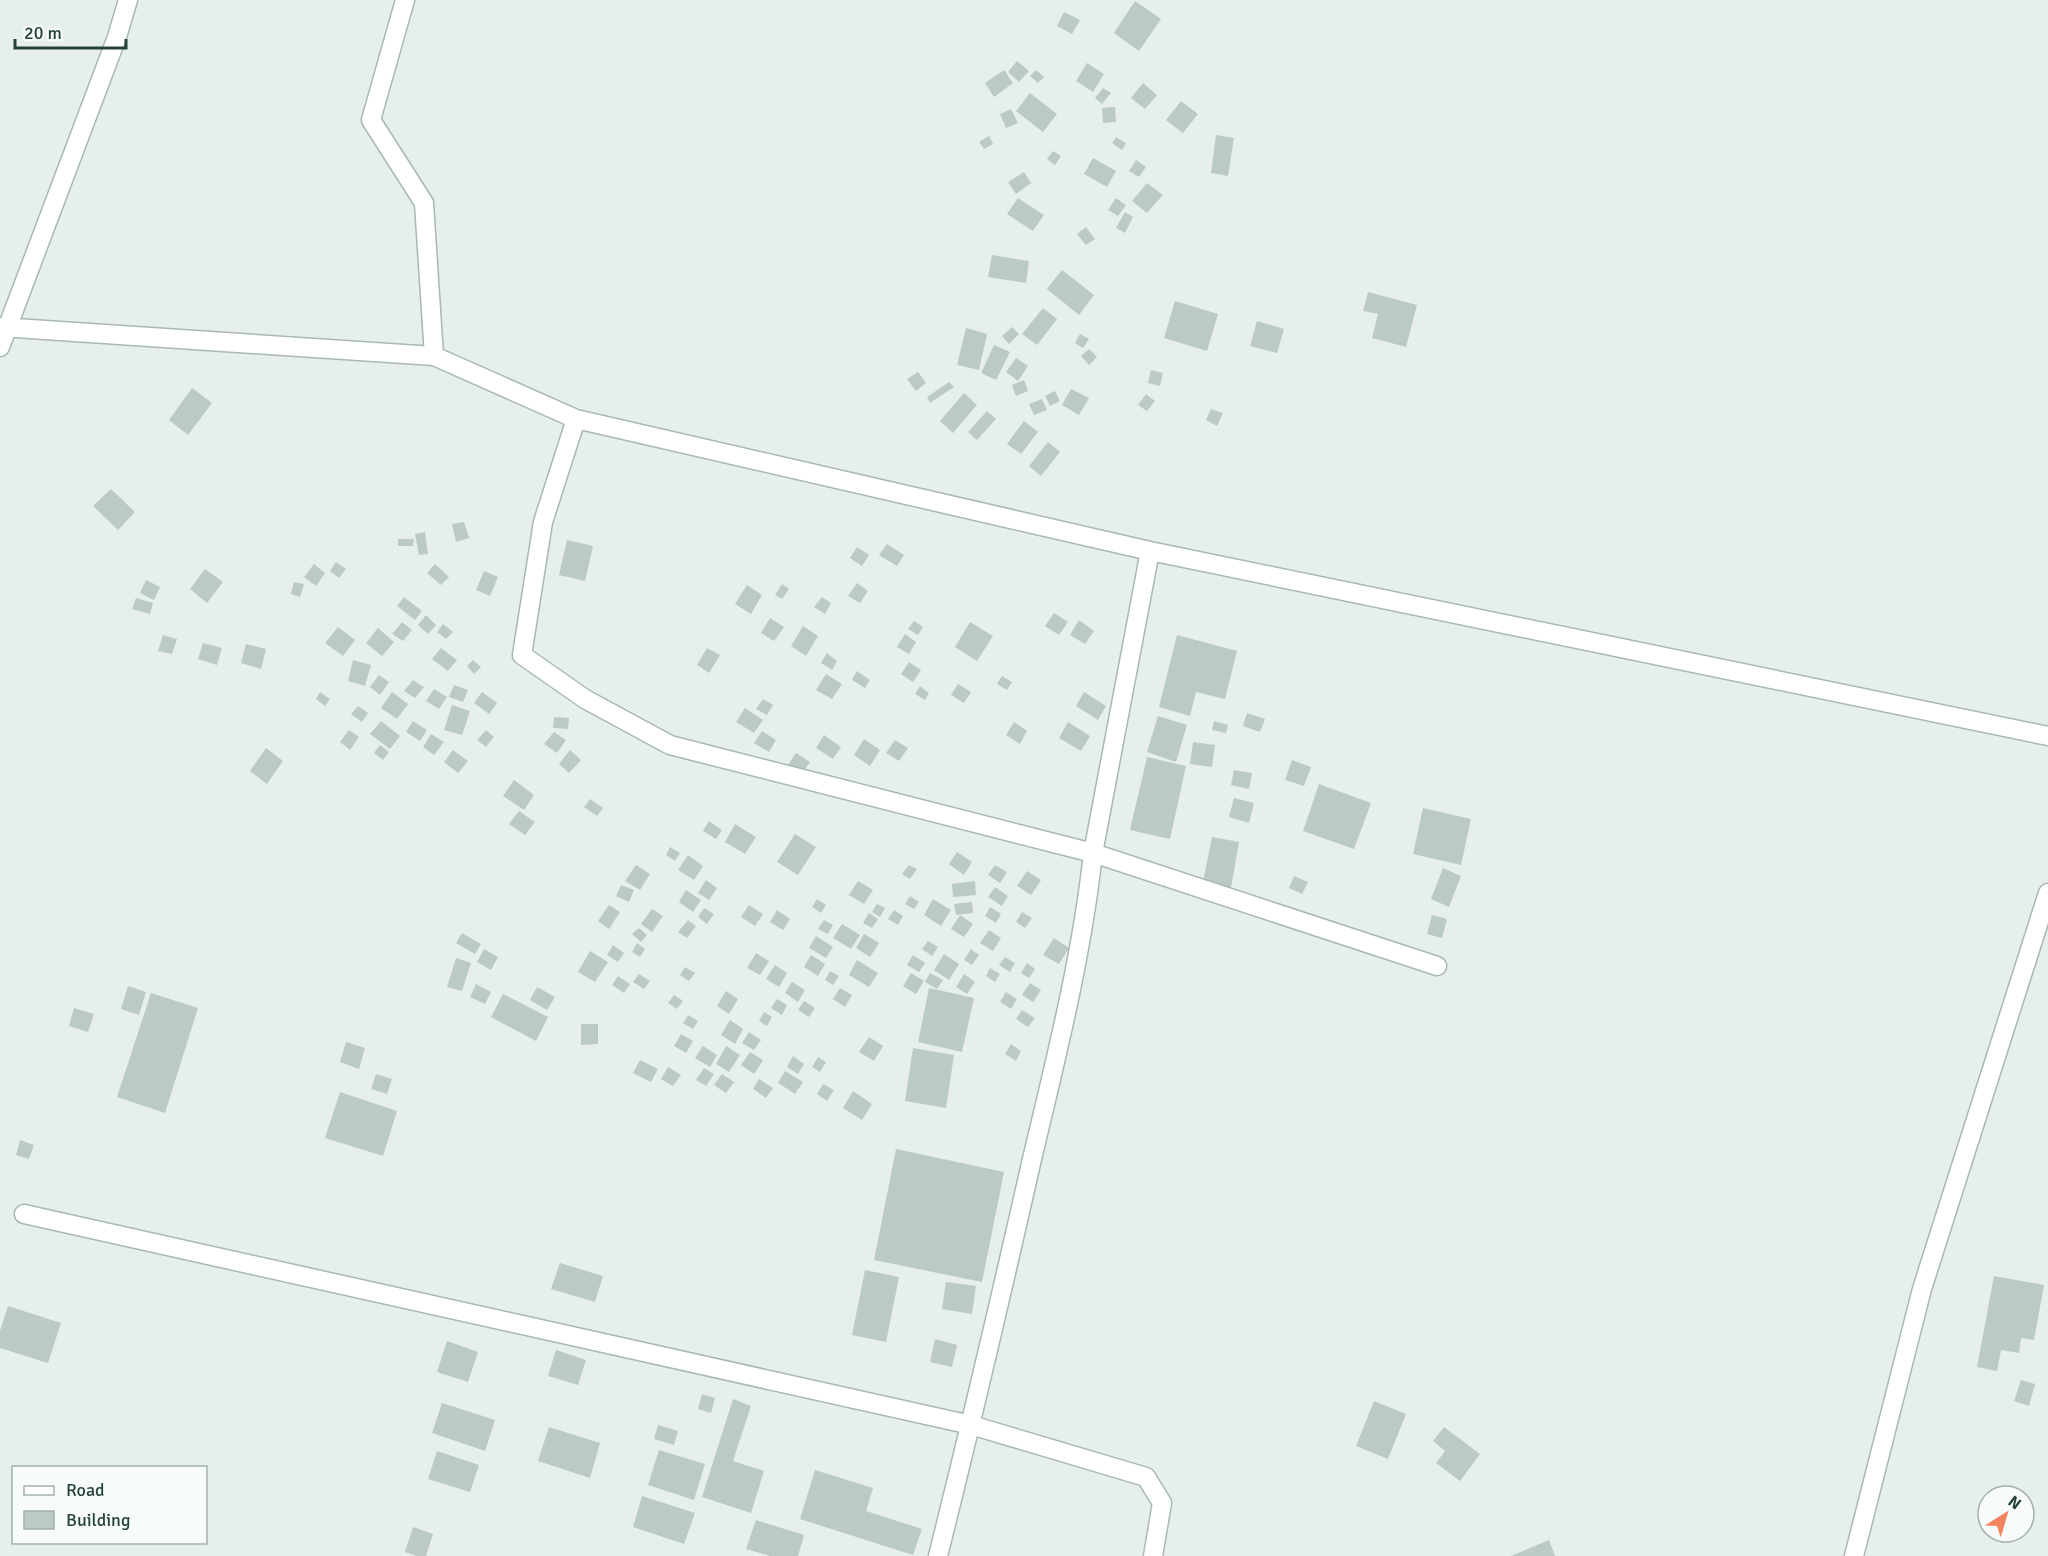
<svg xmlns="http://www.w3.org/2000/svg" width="2048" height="1556" font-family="Signika,sans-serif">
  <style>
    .building { fill: #bbcac4 }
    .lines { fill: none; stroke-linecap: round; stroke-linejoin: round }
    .minor-casing { stroke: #a8b8b2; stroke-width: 21 }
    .minor { stroke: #fff; stroke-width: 18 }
  </style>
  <rect width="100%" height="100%" fill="#e6efeb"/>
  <path class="building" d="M1135,1l26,18 -22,32 -25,-18z
    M1064,12l16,8 -8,14 -15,-8z
    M1017,61l12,10 -10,11 -11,-10z
    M1087,63l17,11 -11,18 -17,-11z
    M1004,70l9,13 -19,14 -9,-14z
    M1036,70l8,7 -6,6 -8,-7z
    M1143,83l14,12 -12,14 -14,-11z
    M1103,88l8,5 -9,11 -7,-6z
    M1030,93l27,21 -14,18 -27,-21z
    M1181,101l17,13 -15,19 -17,-13z
    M1115,107l1,15 -13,1 -1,-15z
    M1011,109l7,14 -12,5 -6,-14z
    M1216,135l18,3 -6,38 -17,-3z
    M989,136l4,8 -9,5 -5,-7z
    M1116,137l10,6 -4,7 -10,-7z
    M1053,151l8,5 -6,9 -8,-6z
    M1093,158l23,13 -9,16 -23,-13z
    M1136,160l10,7 -7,10 -10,-6z
    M1024,172l7,11 -15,11 -8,-12z
    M1147,183l16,12 -16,18 -15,-12z
    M1018,198l26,17 -11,16 -26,-17z
    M1116,198l10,7 -8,11 -10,-6z
    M1125,212l8,5 -8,16 -9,-5z
    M1086,227l9,12 -9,6 -9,-11z
    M992,255l37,6 -3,22 -38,-6z
    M1062,270l32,25 -15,20 -32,-26z
    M1368,292l49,13 -11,42 -34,-9 6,-24 -15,-3z
    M1175,301l43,13 -11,37 -43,-13z
    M1043,308l14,11 -20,26 -15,-11z
    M1257,321l27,8 -7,24 -27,-7z
    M1012,327l7,7 -10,10 -7,-8z
    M966,328l21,6 -8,36 -22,-5z
    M1080,334l9,5 -6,9 -8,-5z
    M994,345l16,7 -14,28 -15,-7z
    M1089,349l8,8 -8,8 -8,-9z
    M1016,358l12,8 -10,15 -12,-9z
    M1151,370l12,3 -3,13 -12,-3z
    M918,372l8,11 -10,8 -9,-12z
    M1024,380l4,11 -12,5 -4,-11z
    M949,382l5,5 -24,16 -3,-6z
    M192,388l20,15 -24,32 -19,-15z
    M1071,389l18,9 -10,17 -17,-10z
    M1055,391l5,10 -10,5 -5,-10z
    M964,393l13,12 -24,28 -13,-12z
    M1146,394l9,7 -8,10 -9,-6z
    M1042,399l5,11 -13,5 -5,-11z
    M1211,409l12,4 -6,13 -11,-6z
    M987,411l9,8 -19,21 -9,-8z
    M1024,421l14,11 -17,22 -14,-10z
    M1048,442l12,10 -19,24 -12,-10z
    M111,489l24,23 -17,18 -25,-24z
    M464,522l5,16 -13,4 -4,-18z
    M425,532l3,22 -9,1 -4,-21z
    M398,539h16l-1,7h-15z
    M567,540l26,6 -8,35 -26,-6z
    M887,544l17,11 -7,11 -18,-11z
    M857,547l12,8 -7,11 -12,-8z
    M336,562l10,7 -7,9 -9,-7z
    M314,564l11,9 -9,13 -12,-9z
    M435,564l14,13 -8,8 -14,-12z
    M205,569l18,13 -16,21 -17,-14z
    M484,571l14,6 -8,19 -14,-6z
    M146,580l14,7 -6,13 -14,-7z
    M294,582l10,2 -4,13 -9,-3z
    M857,583l11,8 -8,12 -12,-7z
    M782,584l7,5 -7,10 -7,-4z
    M747,585l15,10 -11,19 -16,-10z
    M404,597l18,14 -7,9 -18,-14z
    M822,597l9,6 -6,11 -11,-7z
    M136,598l17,5 -3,11 -18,-5z
    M1054,613l14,9 -9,13 -14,-9z
    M426,615l10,10 -8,9 -10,-9z
    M770,618l14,9 -10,14 -13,-8z
    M1079,620l15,11 -9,13 -15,-9z
    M914,621l9,6 -5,8 -10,-6z
    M402,622l10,8 -9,11 -11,-7z
    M970,622l23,14 -16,25 -22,-14z
    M443,624l10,8 -7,7 -9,-7z
    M803,626l15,10 -12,20 -15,-10z
    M338,627l17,13 -12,16 -18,-13z
    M378,628l16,14 -12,14 -16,-13z
    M905,634l11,8 -7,12 -12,-7z
    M163,635l14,4 -5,15 -14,-3z
    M1177,635l60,16 -12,48 -29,-7 -6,24 -31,-9z
    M203,643l19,5 -5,17 -19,-6z
    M246,644l20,5 -5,20 -20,-6z
    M441,648l16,12 -9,11 -16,-12z
    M707,648l13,7 -11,18 -12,-8z
    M827,653l10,8 -5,9 -11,-7z
    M353,660l18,5 -6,21 -17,-5z
    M473,660l8,7 -7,7 -7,-8z
    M909,662l12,8 -8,12 -12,-8z
    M857,671l13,9 -5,8 -13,-8z
    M826,674l16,10 -10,15 -16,-9z
    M379,675l10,7 -9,13 -10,-8z
    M1002,676l10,6 -5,8 -10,-6z
    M413,680l11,7 -9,11 -11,-7z
    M958,684l13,8 -7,11 -13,-8z
    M454,685l14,5 -5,12 -14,-5z
    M920,686l9,7 -4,7 -10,-6z
    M434,689l13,8 -8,12 -13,-8z
    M320,692l10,7 -5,7 -9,-7z
    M392,692l16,12 -11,15 -16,-11z
    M482,692l15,11 -8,11 -15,-11z
    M1084,692l22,14 -8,14 -22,-14z
    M763,699l10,6 -6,10 -11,-6z
    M452,705l18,6 -8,24 -18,-5z
    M358,706l10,7 -6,9 -11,-8z
    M745,708l18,12 -9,13 -18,-11z
    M1247,713l18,6 -5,13 -17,-6z
    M1158,716l29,9 -11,37 -29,-10z
    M554,717l15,1 -1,11 -15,-1z
    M381,721l19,15 -10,13 -20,-15z
    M413,721l14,9 -7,11 -14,-9z
    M1214,721l14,4 -2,8 -14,-3z
    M1014,722l13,9 -7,13 -14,-9z
    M1068,722l22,14 -9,15 -22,-13z
    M349,730l10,7 -9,13 -10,-8z
    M486,730l8,7 -8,10 -9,-7z
    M762,731l14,9 -7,12 -15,-9z
    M554,732l12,8 -9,13 -13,-9z
    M431,734l13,8 -10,13 -11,-8z
    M824,735l17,12 -8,12 -17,-11z
    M864,739l16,11 -10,16 -16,-11z
    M895,740l13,8 -9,13 -13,-8z
    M1193,742l22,3 -3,22 -22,-3z
    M380,745l9,7 -6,8 -9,-7z
    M266,748l17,13 -16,23 -17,-13z
    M453,750l15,11 -10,12 -14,-11z
    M570,750l11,10 -12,13 -10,-9z
    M796,753l14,9 -10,14 -14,-8z
    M1147,757l39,9 -16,73 -40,-9z
    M1292,760l19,7 -7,19 -19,-6z
    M1234,770l18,3 -3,16 -18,-4z
    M514,780l20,15 -10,15 -21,-14z
    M1319,784l52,19 -17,46 -51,-18z
    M1234,798l20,5 -5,20 -20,-6z
    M590,799l13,9 -6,8 -13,-9z
    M1423,808l48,11 -10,46 -48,-11z
    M519,811l16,11 -10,13 -16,-11z
    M709,821l13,9 -6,9 -13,-8z
    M735,824l21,13 -11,17 -20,-12z
    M795,834l21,13 -18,28 -21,-13z
    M1212,837l27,5 -8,46 -28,-6z
    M670,847l10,6 -5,8 -9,-6z
    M957,852l15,10 -8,13 -15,-11z
    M688,855l15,11 -9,14 -16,-10z
    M636,865l14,9 -10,16 -15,-9z
    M909,865l8,4 -7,10 -8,-5z
    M995,865l12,7 -7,11 -12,-8z
    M1443,868l18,8 -12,31 -18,-8z
    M1027,871l14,9 -10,15 -14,-9z
    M1294,876l14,6 -6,12 -13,-6z
    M706,880l11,8 -8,12 -11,-7z
    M858,881l15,9 -9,14 -15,-9z
    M975,881l1,14 -23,2 -1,-13z
    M621,885l13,5 -5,12 -13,-6z
    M995,887l13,9 -6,10 -14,-9z
    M686,890l15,10 -8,12 -14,-10z
    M910,896l9,6 -5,7 -9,-5z
    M817,899l9,6 -5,8 -9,-6z
    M933,899l18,11 -10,16 -17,-11z
    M972,902l1,11 -17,2 -2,-11z
    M877,904l8,4 -5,9 -8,-5z
    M609,905l11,7 -11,17 -11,-8z
    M749,905l14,9 -8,12 -14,-9z
    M990,907l11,7 -5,9 -11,-7z
    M704,908l10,6 -7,10 -9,-7z
    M652,909l11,7 -11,16 -11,-8z
    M777,910l13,9 -7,11 -13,-8z
    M894,910l9,6 -5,9 -10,-6z
    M1022,912l10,6 -7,10 -9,-6z
    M869,913l9,6 -6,9 -9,-5z
    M960,915l13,9 -9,13 -13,-8z
    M1432,915l15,4 -5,19 -15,-4z
    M688,920l8,6 -9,12 -9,-6z
    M824,920l9,5 -5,9 -10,-5z
    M842,924l18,11 -9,14 -18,-11z
    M639,928l8,7 -6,7 -9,-8z
    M989,930l12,8 -8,13 -13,-8z
    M462,933l19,11 -6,10 -19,-11z
    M864,934l15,9 -9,14 -14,-9z
    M816,936l17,11 -7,11 -17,-10z
    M1054,938l15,10 -10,16 -16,-9z
    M928,941l10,6 -6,9 -10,-7z
    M637,943l8,6 -5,8 -8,-5z
    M613,945l11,8 -6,9 -11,-7z
    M484,949l14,8 -7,13 -14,-8z
    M971,949l8,6 -7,10 -8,-5z
    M590,951l18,11 -13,20 -17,-10z
    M756,953l13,8 -9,14 -13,-7z
    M944,954l15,10 -10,16 -15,-10z
    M811,955l14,9 -7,12 -14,-9z
    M913,955l12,8 -6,9 -12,-7z
    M1005,957l10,6 -5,9 -11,-7z
    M456,958l15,5 -9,28 -15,-4z
    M857,960l21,13 -9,14 -20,-12z
    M1027,963l8,6 -6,9 -8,-5z
    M775,965l12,8 -8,14 -13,-8z
    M685,967l10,6 -6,8 -9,-6z
    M990,968l10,6 -5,8 -9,-6z
    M830,971l9,5 -6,9 -8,-5z
    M911,973l13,8 -8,13 -13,-8z
    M930,973l13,7 -6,9 -12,-7z
    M639,974l11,7 -6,8 -11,-7z
    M964,974l11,8 -8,12 -11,-7z
    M618,976l12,8 -6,9 -12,-8z
    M792,982l13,8 -7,12 -13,-9z
    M1030,983l11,7 -8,12 -11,-7z
    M476,984l15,8 -6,12 -15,-7z
    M128,986l18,6 -7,23 -18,-6z
    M537,987l18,10 -8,13 -17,-10z
    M840,988l12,7 -7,12 -12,-8z
    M929,988l45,10 -12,54 -44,-10z
    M726,991l12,8 -9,15 -12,-8z
    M1006,992l11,7 -6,10 -11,-7z
    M151,993l47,15 -33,105 -48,-16z
    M503,994l45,23 -12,24 -45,-24z
    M674,995l9,6 -6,8 -9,-6z
    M777,999l10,6 -5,10 -11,-7z
    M804,1001l11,7 -6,9 -11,-7z
    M74,1008l20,6 -6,18 -19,-6z
    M1022,1010l13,8 -7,9 -12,-8z
    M764,1012l8,5 -5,9 -8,-5z
    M688,1015l10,6 -5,8 -10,-6z
    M730,1020l13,9 -8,15 -14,-9z
    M581,1024h17v20l-17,1z
    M749,1032l12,8 -7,10 -12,-7z
    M681,1034l12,7 -7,12 -12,-7z
    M869,1037l14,9 -9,15 -15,-9z
    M346,1042l19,6 -6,21 -19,-7z
    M1011,1044l10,7 -5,10 -11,-7z
    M703,1046l14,9 -7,12 -15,-9z
    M726,1046l14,9 -11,17 -13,-8z
    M913,1048l41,7 -8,53 -41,-7z
    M750,1052l13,8 -9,14 -13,-9z
    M793,1056l11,8 -6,10 -11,-7z
    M818,1057l8,5 -6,10 -8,-5z
    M640,1060l18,9 -7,13 -18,-9z
    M668,1067l13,8 -8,11 -12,-7z
    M704,1068l10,6 -8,12 -10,-6z
    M785,1071l18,11 -8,12 -17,-11z
    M376,1074l16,5 -5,15 -16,-5z
    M722,1074l12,8 -8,11 -12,-8z
    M759,1079l14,9 -7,10 -13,-9z
    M823,1084l11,6 -7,11 -10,-7z
    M853,1091l19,13 -10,16 -19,-12z
    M340,1092l57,19 -14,45 -58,-18z
    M20,1140l14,5 -5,14 -13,-4z
    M896,1149l108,23 -22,110 -108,-22z
    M560,1263l43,13 -8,26 -44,-13z
    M865,1270l34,7 -13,65 -34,-7z
    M1994,1276l50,9 -10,55 -13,-2 -2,15 -18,-3 -4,21 -20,-4z
    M946,1282l30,4 -4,28 -30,-5z
    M8,1306l53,17 -13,40 -48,-15v-17z
    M935,1339l22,6 -5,22 -22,-5z
    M447,1341l31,11 -10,30 -31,-10z
    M556,1350l30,10 -8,25 -30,-9z
    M2021,1380l14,4 -6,22 -15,-5z
    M702,1394l13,4 -4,15 -13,-4z
    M733,1399l18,7 -18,55 31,10 -13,42 -49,-16z
    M1374,1401l32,13 -18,45 -32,-13z
    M442,1403l53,17 -10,31 -53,-18z
    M658,1425l20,6 -4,14 -20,-6z
    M549,1427l51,16 -10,35 -52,-17z
    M1444,1427l36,27 -20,27 -24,-18 9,-12 -12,-10z
    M659,1450l46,14 -11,36 -46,-15z
    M437,1451l42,14 -9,27 -42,-13z
    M815,1470l58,18 -7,23 56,18 -9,26 -113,-36z
    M642,1496l53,17 -11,31 -51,-17z
    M756,1520l48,15 -6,21h-28l-24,-7z
    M413,1527l20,7 -7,22h-9l-12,-4z
    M1549,1540l6,16h-44z"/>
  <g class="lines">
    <g class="minor-casing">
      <path id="minor" d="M405,0l-34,120 53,83 10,153 142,63 574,132 898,185
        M0,327l434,29
        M0,347l117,-310 11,-37
        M576,419l-33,103 -21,133 63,44 85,46 423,108c-11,103 -37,205 -61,306 -30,133 -61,265 -94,397
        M1150,551l-57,302 344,113
        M24,1214l947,211 175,52 16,26 -9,53
        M1854,1556l68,-267 126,-396"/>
    </g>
    <use href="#minor" class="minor"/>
  </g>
  <rect x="12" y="1466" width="195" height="78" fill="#f7fbf9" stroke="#a3b1ad" stroke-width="1.5"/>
  <rect x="24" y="1486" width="30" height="9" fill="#ffffff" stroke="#a3b1ad" stroke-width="1.5"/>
  <text x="66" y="1496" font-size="18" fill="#24423a">Road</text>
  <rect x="24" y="1511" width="30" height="18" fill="#bbcac4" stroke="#a3b1ad" stroke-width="1.5"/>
  <text x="66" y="1526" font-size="18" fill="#24423a">Building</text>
  <g transform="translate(2006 1514) rotate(37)"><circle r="28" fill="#f7fbf9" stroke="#a3b1ad" stroke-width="1.5"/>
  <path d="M0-4.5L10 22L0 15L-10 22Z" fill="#f4845f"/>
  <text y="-9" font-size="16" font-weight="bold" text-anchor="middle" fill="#24423a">N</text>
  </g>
  <path d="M15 39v9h111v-9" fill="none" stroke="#24423a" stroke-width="3"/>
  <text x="24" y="39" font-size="18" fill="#24423a" stroke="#f7fbf9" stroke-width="4.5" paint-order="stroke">20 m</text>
</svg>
